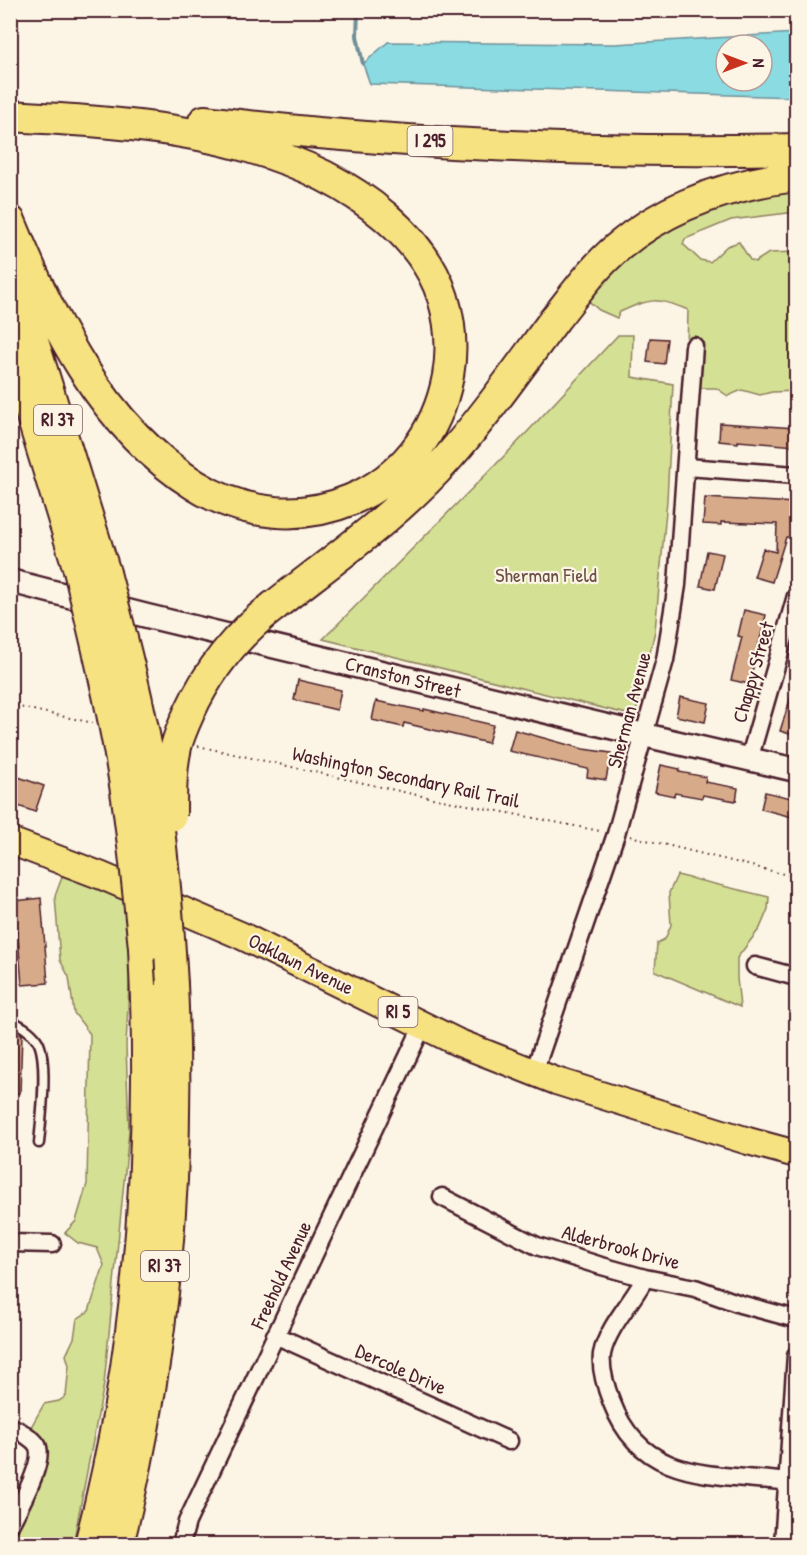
<svg xmlns="http://www.w3.org/2000/svg" width="807" height="1555" font-family="'Patrick Hand',sans-serif">
  <style>
    .green { fill: #d4e194; stroke: #8f8060; stroke-width: 1.5 }
    .water { fill: #8adbe2; stroke: #709099; stroke-width: 1.5; fill-rule: evenodd }
    .lines { fill: none; stroke-linecap: round; stroke-linejoin: round }
    .stream { stroke: #709099; stroke-width: 4 }
    .building { fill: #d7ab89; stroke: #4a1f2b; stroke-width: 1.5 }
    .lane-casing { stroke: #4a1f2b; stroke-width: 13 }
    .street-casing { stroke: #4a1f2b; stroke-width: 21 }
    .secondary-casing { stroke: #4a1f2b; stroke-width: 27 }
    .primary-casing { stroke: #4a1f2b; stroke-width: 30 }
    .highway-casing { stroke: #4a1f2b; stroke-width: 34 }
    .path { stroke: #4a1f2b; stroke-width: 2; stroke-dasharray: 1.5 4.5; stroke-linecap: butt }
    .lane { stroke: #fcf5e5; stroke-width: 8 }
    .street { stroke: #fcf5e5; stroke-width: 16 }
    .secondary { stroke: #fcf5e5; stroke-width: 22 }
    .primary { stroke: #f7e281; stroke-width: 26 }
    .highway { stroke: #f7e281; stroke-width: 30 }
    .highway-bridge-casing { stroke: #4a1f2b; stroke-width: 34; stroke-linecap: butt }
    .highway-bridge { stroke: #f7e281; stroke-width: 30 }
    .labels { text-anchor: middle; stroke-width: 4.5; stroke-linejoin: round; paint-order: stroke }
    .shield { fill: #fcf5e5; stroke: #7f5f63; stroke-width: 1.5 }
    .shield-label { font-size: 18px; font-weight: bold; fill: #4a1f2b }
    .park-label { font-size: 20px; fill: #6c5045; stroke: #fcf5e5 }
    .street-label { font-size: 20px; fill: #4a1f2b; stroke: #fcf5e5 }
  </style>
  <rect width="100%" height="100%" fill="#fcf5e5"/>
  <filter id="ink" filterUnits="userSpaceOnUse"><feTurbulence type="fractalNoise" baseFrequency=".0167" numOctaves="2"/><feDisplacementMap in="SourceGraphic" scale="12" xChannelSelector="R" yChannelSelector="G"/><feConvolveMatrix kernelMatrix="1 2 1 2 8 2 1 2 1" color-interpolation-filters="sRGB"/></filter>
  <g filter="url(#ink)">
    <path class="green" d="M796,175v37l-65,8 -46,19 -2,5 17,16 10,2 17,-16 12,-4 11,18 5,2 14,-9 27,-1v139l-24,1 -12,3 -18,-5 -14,6 -12,-8h-30l2,-78c-32,-13 -37,-12 -68,2l-3,6 -18,-8 -14,-12 25,-45z
      M618,335h15l-1,42 41,7 -6,116 -12,131 -20,85 -312,-77 193,-195z
      M67,864l59,23 7,20 -7,138 3,86 -25,253 -31,160h-62l-1,-18 28,-60 -11,-32 17,-30 15,-3 7,-5 3,-31 -3,-10 8,-17 3,-19 12,-8 15,-46 -7,-17 -19,-5 -13,-10 11,-12 11,-37 3,-150 -16,-21 -5,-36 -9,-17 -5,-64z
      M677,875l92,22 -1,12 -8,19 -23,30v20l3,29 -85,-36 2,-28 8,-4 6,-14 -2,-32z"/>
    <path class="water" d="M796,33v64l-426,-13 -7,-20 25,-22 227,2zM726,45h36v36h-36z"/>
    <g class="lines">
      <path class="stream" d="M358,10l-1,26 6,28"/>
    </g>
    <path class="building" d="M650,338l17,1 -3,25 -17,-2z
      M720,423l76,5v18l-58,-5v2l-19,-2z
      M705,498l91,5 -1,34h-9l-14,45 -18,-5 9,-28 13,3 1,-28 -56,-2v3l-18,-1z
      M707,551l16,3 -8,35 -15,-3z
      M744,610l22,5 -17,69 -18,-4 11,-43 -4,-1z
      M298,680l43,10 -4,20 -43,-10z
      M794,687h2v49l-16,-5z
      M680,697l29,6 -4,19 -29,-6z
      M376,701l48,10v-2l69,16 -5,18 -84,-20 -1,4 -31,-7z
      M515,730l68,19 28,4 -5,27 -19,-3 1,-8 -79,-18z
      M661,765l19,4 -1,3 27,5 -1,5 33,6 -2,13 -33,-6 -1,3 -27,-5 -1,3 -19,-4z
      M10,774l34,12 -9,26 -25,-9z
      M765,792l31,7v19l-35,-9z
      M41,898l7,85 -26,2 -7,-84z
      M10,1034h12l-2,59h-10z"/>
    <g class="lines">
      <g class="lane-casing">
        <path id="lane" d="M10,1020c10,5 20,10 27,20 12,17 4,81 2,103"/>
      </g>
      <g class="street-casing">
        <path id="street" d="M687,467l109,8
          M749,760l47,-164
          M755,966l41,11
          M534,1072l82,-238 49,-174 12,-75 17,-239
          M442,1197l95,49 61,19 47,13 50,10 45,16 56,15
          M10,1243l42,1
          M645,1278c-12,23 -38,50 -43,76 -2,16 4,34 10,49 32,84 110,69 184,80
          M275,1335l234,106
          M10,1426c9,5 22,11 27,19 9,16 -19,64 -27,80
          M181,1544l6,-22 236,-497
          M783,1544l13,-189"/>
      </g>
      <g class="secondary-casing">
        <path id="secondary" d="M10,581l137,35 497,119 152,35"/>
      </g>
      <g class="primary-casing">
        <path id="primary" d="M10,841l92,35 138,59 217,107 99,39 192,60 48,13"/>
      </g>
      <g class="highway-casing">
        <path id="highway" d="M10,116c105,6 219,12 314,60 43,22 86,55 109,98 16,30 21,68 15,102 -22,120 -151,173 -253,109 -93,-58 -145,-166 -185,-264
          M204,121c196,23 395,33 592,28
          M10,267l95,306
          M10,345l69,225
          M274,606c60,-47 122,-90 173,-147 39,-44 73,-93 108,-140 20,-25 38,-51 63,-72 51,-43 113,-63 178,-71
          M90,1544c51,-194 64,-396 54,-596
          M118,1544c46,-182 63,-372 54,-560"/>
      </g>
      <path class="path" d="M10,705l83,18
        M198,746l219,49 183,36
        M630,836l166,41"/>
      <use href="#lane" class="lane"/>
      <use href="#street" class="street"/>
      <use href="#secondary" class="secondary"/>
      <use href="#primary" class="primary"/>
      <use href="#highway" class="highway"/>
      <g class="highway-bridge-casing">
        <path id="highway-bridge" d="M79,570c18,76 37,151 48,228 7,50 12,100 17,150
          M105,573c18,68 36,136 47,206 11,68 16,136 20,205
          M171,816c0,-23 0,-47 5,-69 3,-12 8,-23 13,-34 20,-44 47,-78 85,-107"/>
      </g>
      <use href="#highway-bridge" class="highway-bridge"/>
    </g>
  </g>
  <g class="labels">
    <g class="shield">
      <rect x="407.5" y="126" width="45" height="30" rx="4.5"/>
      <rect x="34" y="405" width="48" height="30" rx="4.5"/>
      <rect x="378.5" y="997" width="39" height="30" rx="4.5"/>
      <rect x="141" y="1251" width="48" height="30" rx="4.5"/>
    </g>
    <g class="shield-label">
      <text x="430" y="147">I 295</text>
      <text x="58" y="426">RI 37</text>
      <text x="398" y="1018">RI 5</text>
      <text x="165" y="1272">RI 37</text>
    </g>
    <g class="park-label">
      <text x="546" y="582">Sherman Field</text>
    </g>
    <g class="street-label">
      <text transform="translate(753 672) rotate(-74)" y="7">Chappy Street</text>
      <text transform="translate(403 677) rotate(14)" y="7">Cranston Street</text>
      <text transform="translate(629 710) rotate(-75)" y="7">Sherman Avenue</text>
      <text transform="translate(406 777) rotate(12)" y="7">Washington Secondary Rail Trail</text>
      <text transform="translate(301 964) rotate(26)" y="7">Oaklawn Avenue</text>
      <text transform="translate(621 1247) rotate(15)" y="7">Alderbrook Drive</text>
      <text transform="translate(281 1275) rotate(-65)" y="7">Freehold Avenue</text>
      <text transform="translate(401 1369) rotate(24)" y="7">Dercole Drive</text>
    </g>
  </g>
  <rect width="807" height="1555" fill="none" stroke="#fcf5e5" stroke-width="36"/>
  <rect x="18" y="18" width="771" height="1519" fill="none" stroke="#4a1f2b" stroke-width="2" filter="url(#ink)"/>
  <g transform="translate(744 63) rotate(90)"><circle r="28" fill="#fcf5e5" stroke="#b59f9b" stroke-width="1.5"/>
  <path d="M0-4.5L10 22L0 15L-10 22Z" fill="#c8321e"/>
  <text y="-9" font-size="16" font-weight="bold" text-anchor="middle" fill="#4a1f2b">N</text>
  </g>
</svg>
